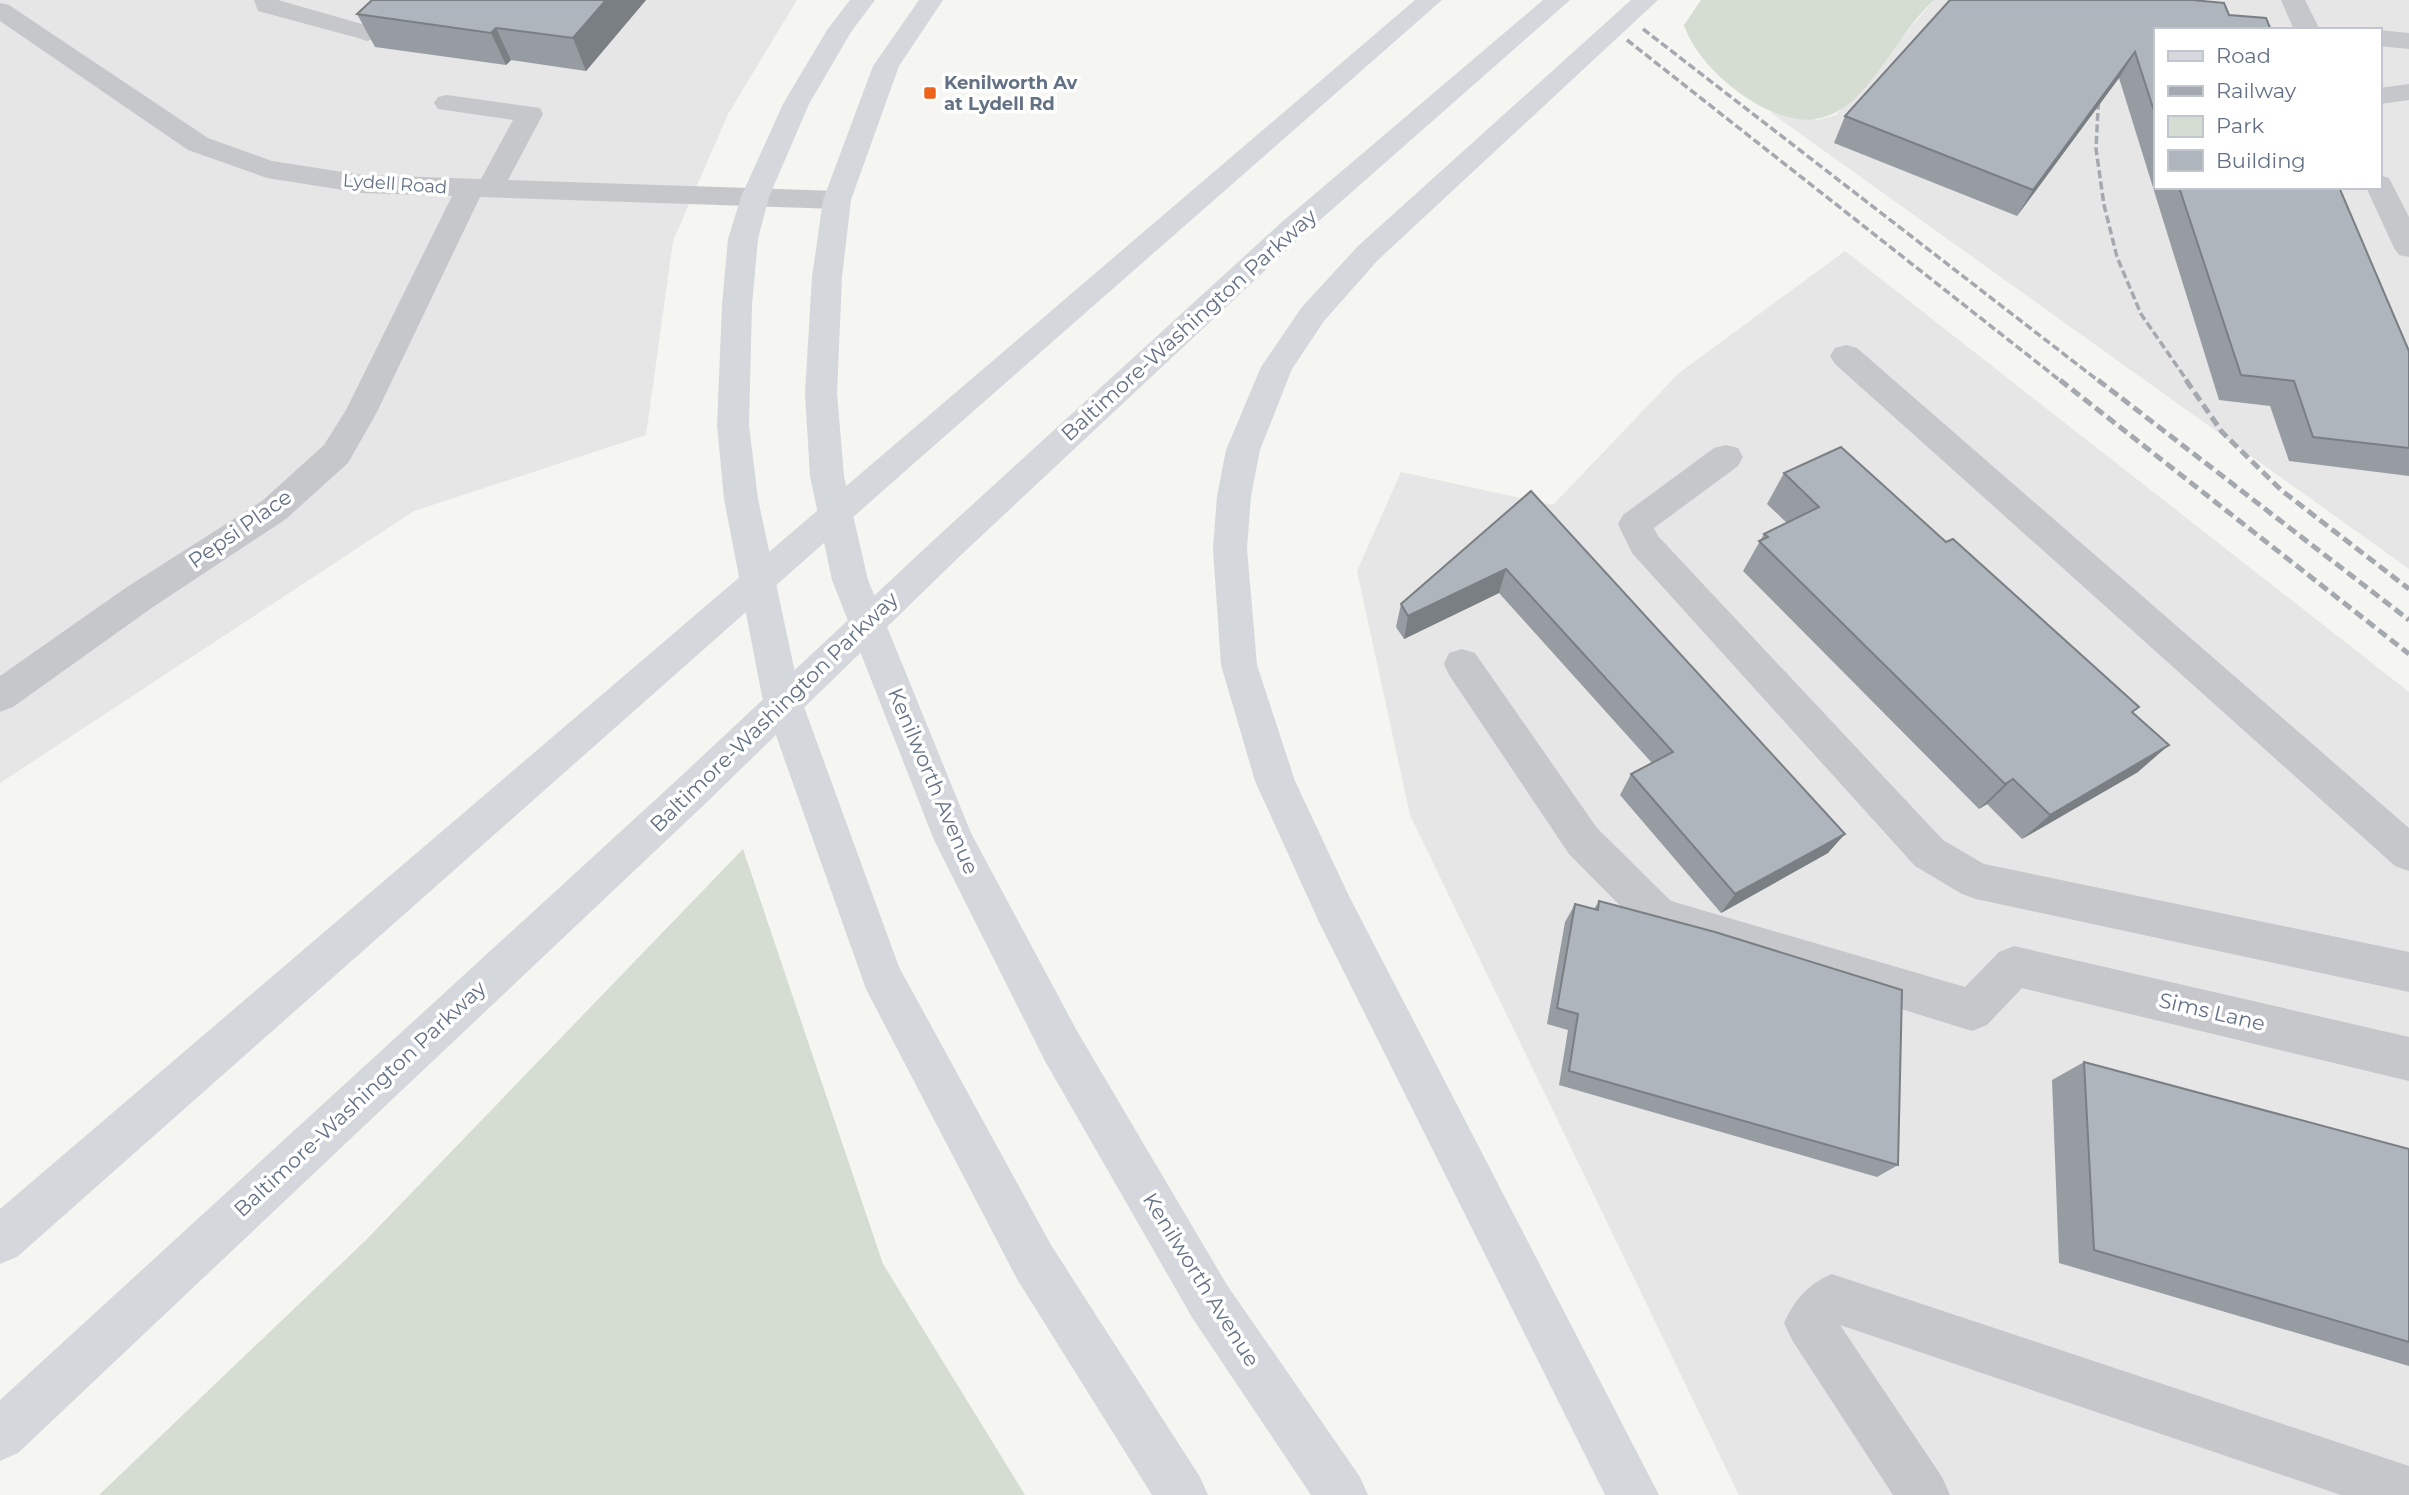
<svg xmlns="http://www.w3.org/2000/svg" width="2409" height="1495" font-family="Montserrat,sans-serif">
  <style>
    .built { fill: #e5e6e5; fill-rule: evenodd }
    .green { fill: #d5ddd2 }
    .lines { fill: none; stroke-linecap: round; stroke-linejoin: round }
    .minor { fill: #c5c7cb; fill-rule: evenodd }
    .major { fill: #d4d8dc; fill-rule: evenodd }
    .highway { fill: #d4d8dc; fill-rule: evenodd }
    .rail-far1 { stroke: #a4a9b0; stroke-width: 3.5; stroke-dasharray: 8 3.5; stroke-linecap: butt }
    .rail { stroke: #a4a9b0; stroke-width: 5; stroke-dasharray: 10 5; stroke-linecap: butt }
    .wall { fill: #969ca2 }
    .shaded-wall { fill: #7a7f84 }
    .building { fill: #afb5bc; stroke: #7a7f84; stroke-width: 2 }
    .poi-dot { fill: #ec641b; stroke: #fff; stroke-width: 2.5 }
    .labels { text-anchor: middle; stroke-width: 7; stroke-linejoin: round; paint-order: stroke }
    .far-poi-label { font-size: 18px; font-weight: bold; fill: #637184; stroke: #fff; text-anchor: start }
    .far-street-label { font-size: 18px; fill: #637184; stroke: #fff }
    .street-label { font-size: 21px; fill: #637184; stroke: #fff }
  </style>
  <rect width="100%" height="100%" fill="#f5f5f1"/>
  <path class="built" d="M0,0h797l-69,114 -55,127 -27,194 -232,76 -414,272z
    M1934,0h475v569l-639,-457 48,8 18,-5zM2155,30h224v157h-224z
    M1845,251l564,441v803h-670l-329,-680 -53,-244 44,-99 152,33 126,-132z"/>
  <path class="green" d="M1701,0h233c-60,56 -80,164 -184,100 -28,-18 -55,-44 -66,-75z
    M743,849l140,415 142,231h-926l267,-255z"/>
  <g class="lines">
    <path class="minor" d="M254,0h24l98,28 4,5 -4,5 -9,3 -9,-3 -100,-27z
      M2281,0h24l15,30h-26z
      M0,3l9,2 199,133 64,23 90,14 119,4 32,-59 -75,-11 -4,-6 4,-6 9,-2 93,13 3,6 -35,66 329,11 10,3 4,6 -4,6 -10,3 -357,-12 -103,215 -29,51 -62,56 -133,88 -140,100 -13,5v-36l127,-89 135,-86 62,-56 22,-35 106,-214 -90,-3 -95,-15 -79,-28 -188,-129z
      M2379,30l30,3v16l-30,-3z
      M2409,84v16l-30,4v-16z
      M2379,175l10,3 20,39v40l-10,-2 -5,-7 -28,-61h13z
      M1846,345l11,3 552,480v43l-14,-5 -560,-502 -5,-8 5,-8z
      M1726,445l12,3 5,9 -5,9 -84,62 4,8 285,304 41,24 425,88v40l-433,-93 -14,-5 -47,-28 -283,-313 -14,-29 5,-9 91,-67z
      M1462,649l13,4 122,175 74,73 294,86 34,-35 15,-6 395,91v44l-387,-93 -35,37 -15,6 -329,-102 -74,-75 -120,-179 -5,-11 5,-11z
      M1832,1274l577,192v29h-68l-501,-170 102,152 8,18h-57l-101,-155 -8,-17c10,-23 25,-40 48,-49z"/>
    <path class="major" d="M850,0h25l-24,32 -42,72 -40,93 -11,42 -6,66 -3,120 9,74 42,197 99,271 152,278 149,232 8,18h-56l-135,-216 -151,-290 -104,-293 -38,-197 -7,-74 5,-120 6,-66 13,-42 42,-93 44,-74z
      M919,0h24l-44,66 -48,134 -9,77 -5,116 7,83 24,104 103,253 106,198 150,254 133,192 8,18h-57l-118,-176 -148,-258 -111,-221 -102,-260 -22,-104 -5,-83 7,-116 11,-77 50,-134z"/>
    <path class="highway" d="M1415,0h27l-530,465 -895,792 -17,7v-55z
      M1543,0h27l-267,235 -342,320 -254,247 -689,651 -18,8v-61l679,-622 258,-241 346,-316z
      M1631,0h27l-280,260 -54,61 -32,48 -32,81 -9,46 -4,53 10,116 38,116 54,115 310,599h-54l-286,-573 -64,-141 -34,-116 -8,-116 4,-53 9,-46 35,-83 41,-60 56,-61z"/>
    <path class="rail-far1" d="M1643,29l457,353
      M1627,40l435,342
      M2099,90l-3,59 8,56 13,52 24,57 47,68"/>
    <path class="rail" d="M2060,380l349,274
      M2098,380l311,240
      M2186,380l36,52 59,58 128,99"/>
  </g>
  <path class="wall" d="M372,0h274l-60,71 -75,-11 -5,5 -131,-18 -18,-33z
    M2155,30v157h184l70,164v125l-120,-15 -19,-55 -51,-6 -100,-322 -102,138 -183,-73 11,-27z
    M1784,473l349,240 5,59 -116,67 -35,-35 -8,5 -236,-238 21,-37 23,-11 -20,-19z
    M1531,491l297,362 -107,60 -101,-118 11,-21 21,-11 -153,-170 -95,46 -8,-12 5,-23z
    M1599,901l299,264 -21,12 -318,-92 9,-55 -21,-6 18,-102 10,-18 19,5z
    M2084,1062l325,87v217l-350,-103 -7,-183z"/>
  <path class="shaded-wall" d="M606,0h40l-60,71 -13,-33z
    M496,28l15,32 -5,5 -15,-32z
    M2135,52l-16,26 -102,138 16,-26z
    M1506,569l-7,24 -95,46 4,-23z
    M2169,745l-31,27 -116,67 28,-24z
    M2013,779l-26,25 -8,5 26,-25z
    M1845,834l-17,19 -107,60 14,-19z"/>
  <path class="building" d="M372,0h234l-33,38 -77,-10 -5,5 -134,-19z
    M1950,0h242l32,3 5,12 37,3 5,12h-116v84l-20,-62 -102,138 -188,-74z
    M2179,187h160l70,164v97l-96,-11 -19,-56 -53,-6z
    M1841,447l105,95 7,-3 186,168 -7,5 37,33 -119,70 -37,-36 -8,5 -246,-243 9,-4 -4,-3 55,-27 -35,-34z
    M1531,491l314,343 -110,60 -104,-120 42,-22 -167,-183 -98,47 -7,-12z
    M1599,901l116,31 187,58 -4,175 -329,-94 9,-57 -21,-6 18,-104 23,6z
    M2084,1062l325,87v193l-315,-92z"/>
  <rect class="poi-dot" x="923" y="86" width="14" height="14" rx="3.5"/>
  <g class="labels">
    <g class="far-poi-label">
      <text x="944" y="89">Kenilworth Av<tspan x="944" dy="21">at Lydell Rd</tspan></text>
    </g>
    <g class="far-street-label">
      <text transform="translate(395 184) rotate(4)" y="6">Lydell Road</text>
    </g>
    <g class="street-label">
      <text transform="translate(1189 325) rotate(-42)" y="7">Baltimore-Washington Parkway</text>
      <text transform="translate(240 529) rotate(-35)" y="7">Pepsi Place</text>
      <text transform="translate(774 712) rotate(-44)" y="7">Baltimore-Washington Parkway</text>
      <text transform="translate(933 781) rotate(67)" y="7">Kenilworth Avenue</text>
      <text transform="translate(2212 1012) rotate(13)" y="7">Sims Lane</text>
      <text transform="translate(360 1099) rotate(-43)" y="7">Baltimore-Washington Parkway</text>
      <text transform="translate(1201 1280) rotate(58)" y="7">Kenilworth Avenue</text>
    </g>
  </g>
  <rect x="2154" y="28" width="228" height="161" fill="#ffffff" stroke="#c1c6ce" stroke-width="2"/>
  <rect x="2168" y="51" width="35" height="10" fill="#d4d8dc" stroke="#c1c6ce" stroke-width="2"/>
  <text x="2216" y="63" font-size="21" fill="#637184">Road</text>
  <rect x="2168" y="86" width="35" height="10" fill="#a4a9b0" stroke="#c1c6ce" stroke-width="2"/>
  <text x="2216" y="98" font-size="21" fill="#637184">Railway</text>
  <rect x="2168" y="116" width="35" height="21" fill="#d5ddd2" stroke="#c1c6ce" stroke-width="2"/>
  <text x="2216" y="133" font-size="21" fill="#637184">Park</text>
  <rect x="2168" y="150" width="35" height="21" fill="#afb5bc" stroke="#c1c6ce" stroke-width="2"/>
  <text x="2216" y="168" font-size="21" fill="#637184">Building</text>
</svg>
